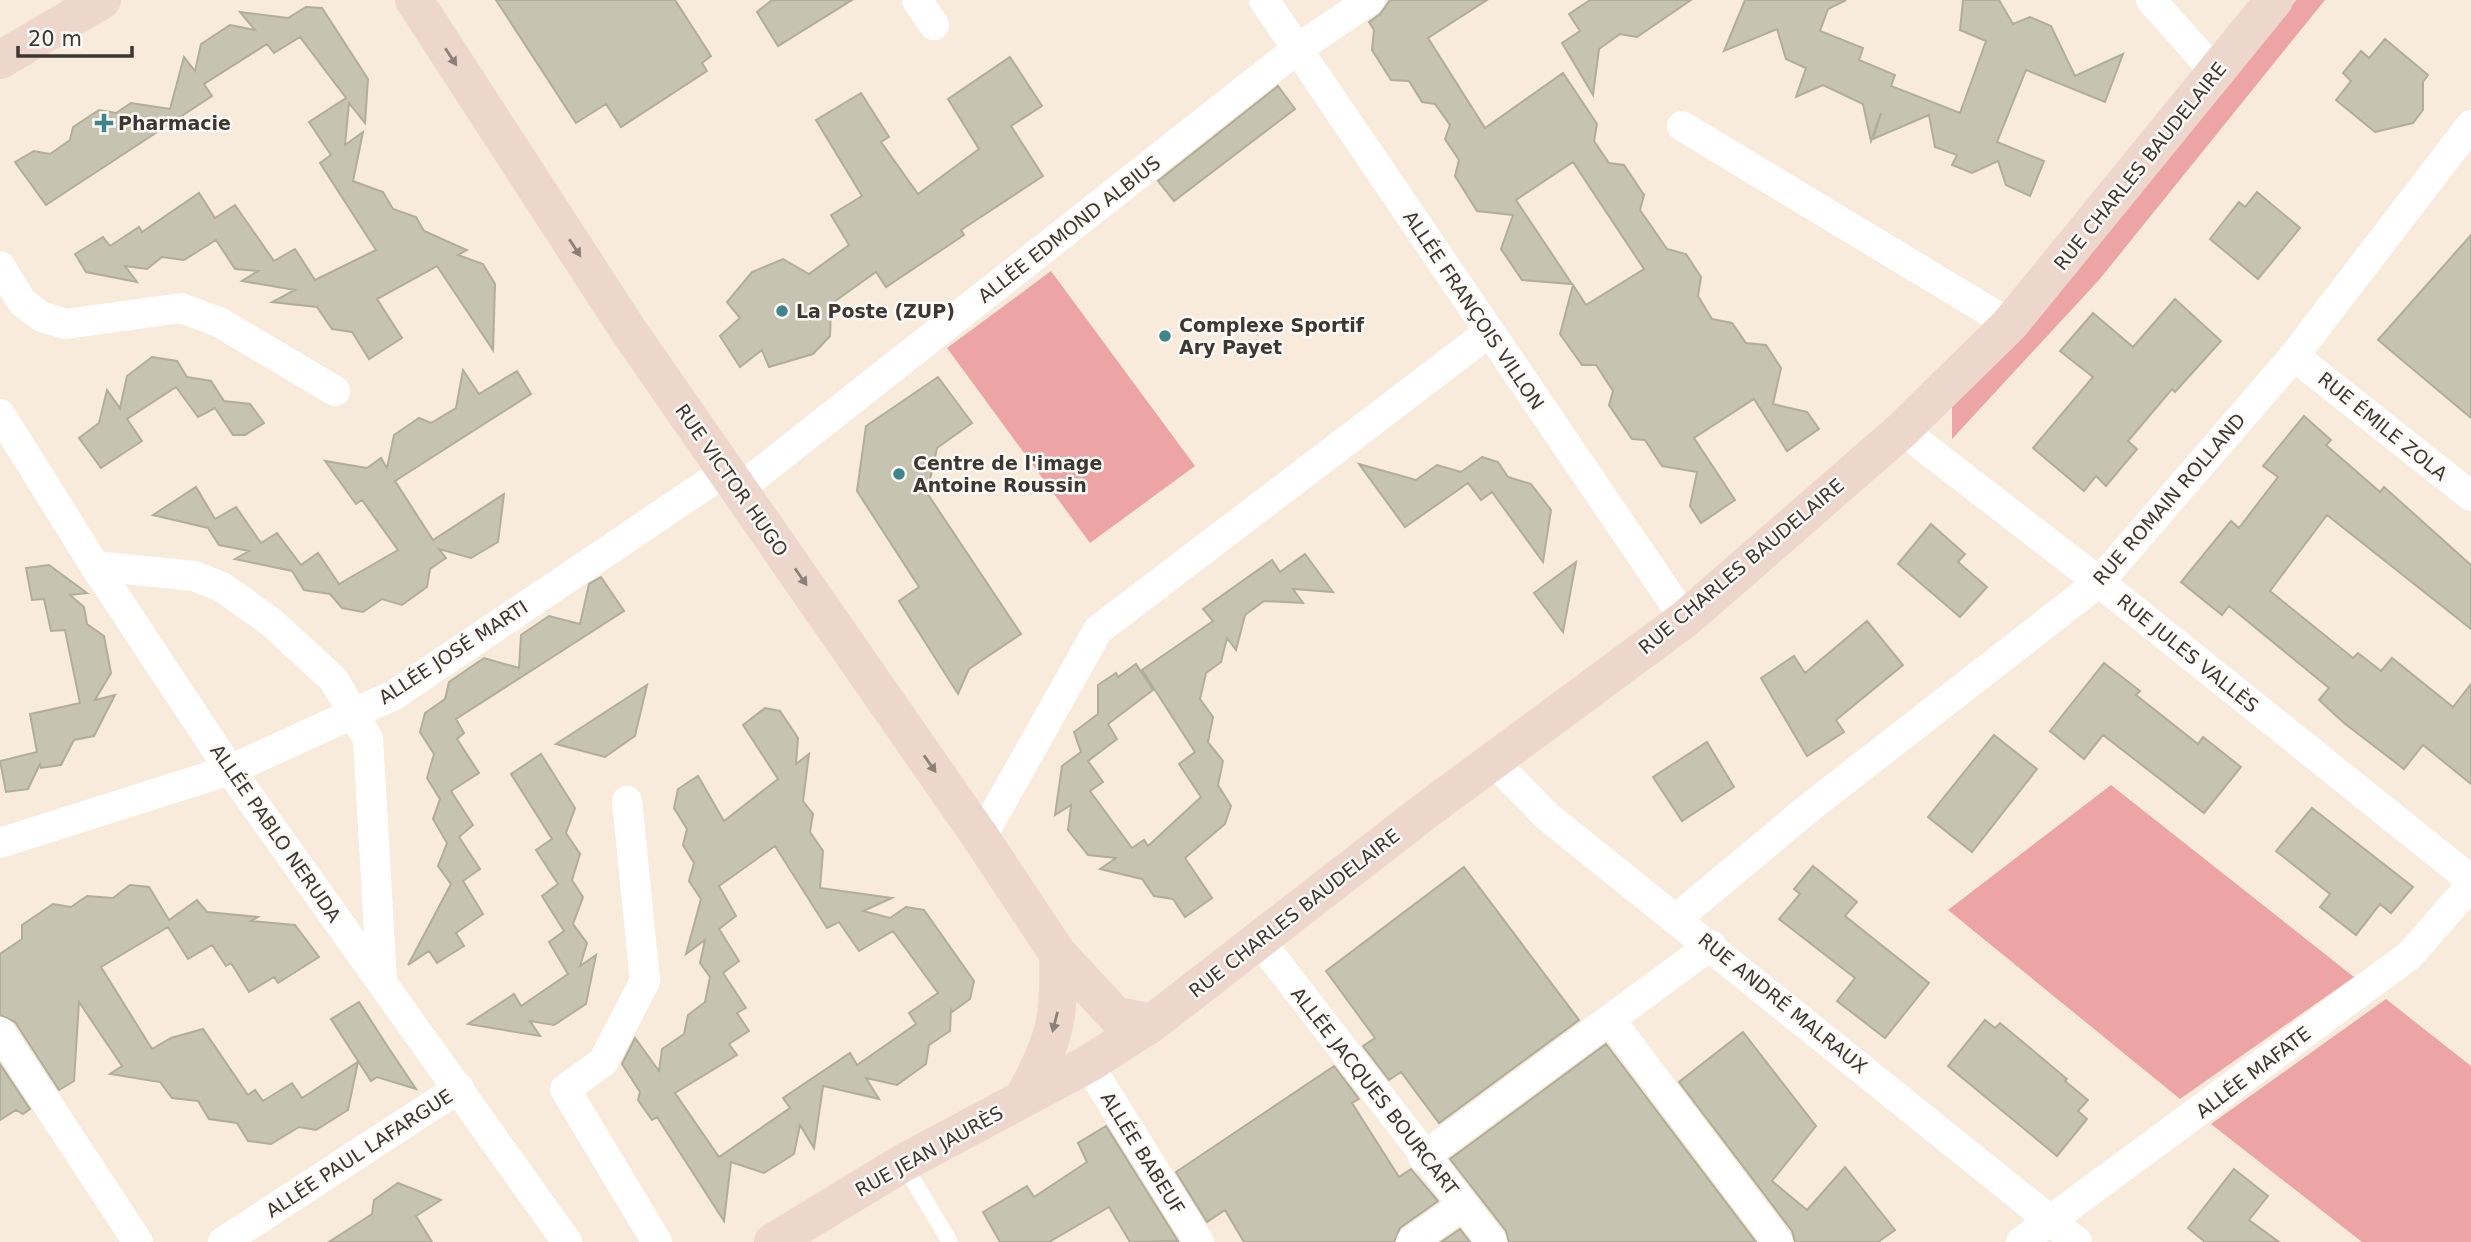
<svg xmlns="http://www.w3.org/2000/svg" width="2471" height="1242" font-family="'DejaVu Sans',sans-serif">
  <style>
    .green { fill: #eca5a4 }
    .building { fill: #c6c3b0; stroke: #b0ad9a; stroke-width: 2; fill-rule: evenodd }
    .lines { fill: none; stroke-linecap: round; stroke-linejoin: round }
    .lane { stroke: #fff; stroke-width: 16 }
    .street { stroke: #fff; stroke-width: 30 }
    .secondary { stroke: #edd7cd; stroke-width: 38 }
    .oneway { fill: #8c7f77 }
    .poi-dot { fill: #3f868c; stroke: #fdfaf7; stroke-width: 2.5 }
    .labels { text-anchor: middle; stroke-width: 5; stroke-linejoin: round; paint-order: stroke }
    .poi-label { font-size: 19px; font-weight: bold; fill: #3d3731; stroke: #fdfaf7; text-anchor: start }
    .street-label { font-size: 19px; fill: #3d3731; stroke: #fdfaf7 }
  </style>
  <rect width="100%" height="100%" fill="#f9ebdb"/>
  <path class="green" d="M2296,0h29l-226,280 -147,159v-35l277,-319z
    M1051,271l144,195 -105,77 -143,-195z
    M2111,785l243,192 -174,122 -232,-189z
    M2386,999l85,67v176h-109l-151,-118z"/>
  <path class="building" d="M496,0h179l36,56 -9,7 5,8 -86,56 -15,-23 -30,19z
    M772,0h80l-74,46 -21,-34z
    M1390,0h97l-59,38 57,90 78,-55 34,51 -3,17 15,22 15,2 20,30 -4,15 27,39 19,5 15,23 -3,19 14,23 20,4 14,20 20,2 15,23 -8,36 34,8 12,17 -32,22 -33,-52 -60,39 41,62 -34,23 -11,-17 7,-34 -35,-6 -17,-26 -13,-1 -23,-34 4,-14 -17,-26h-14l-22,-31 13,-49 13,20 58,-36 -71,-107 -57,38 56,84 -50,-4 -21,-31 12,-34 -36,-4 -22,-35 4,-16 -14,-21 5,-14 -15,-21 -13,-2 -13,-21 -18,-1 -19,-30 2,-20 -5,-8 11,-8z
    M1590,0h101l-54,37 -17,-3 -21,15 -6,46 -31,-52 18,-12 -11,-17z
    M1745,0h101l-18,9 -8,22 43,17 -4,12 36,15 -4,11 69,27 26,-72 -26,-11 3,-30h36l14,24 17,-7 21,9 24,50 48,-22 -18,48 -79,-32 -29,72 47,19 -14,35 -24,-11 -8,-24 -26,12 -20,-8 5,-10 -22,-8 -6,-32 -56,24 8,-26 -10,28 -8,-37 -40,-19 -27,12 10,-29 -20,-9 -9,-30 -53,22z
    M306,7l16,1 46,71 -3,44 -16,-20 -4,42 18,-13 -10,49 30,11 10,17 23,8 8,14 43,19 -9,5 25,9 12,20 -2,66 -56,-84 -60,33 25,39 -33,21 -17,-27 -20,-3 -15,-22 -45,-5 23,-12 -53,-9 16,-10 -23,-2 -19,-29 -32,20 -22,-3 -15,12 -22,-3 12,16 -51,-10 -11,-18 28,-17 7,9 29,-19 3,5 57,-39 16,25 20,-13 39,56 21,-12 20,31 61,-30 -56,-87 11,-8 -22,-33 37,-24 -46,-61 -26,16 -7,-9 -63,40 8,12 -166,109 -31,-43 19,-11 16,3 20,-14 3,-13 26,-17 17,3 15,-10 39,6 14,-52 11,14 6,-27 29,-19 25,5 -15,-18 48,6z
    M2385,39l43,36 -5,7v28l-10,13 -38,9 -39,-32 15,-19 -8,-8 18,-22 8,7z
    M1010,57l32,49 -31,20 32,50 -82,54 3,5 -78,52 -10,-15 -45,32 -1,32 -17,18 -44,13 -7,-17 -22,17 -20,-31 20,-18 -13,-16 25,-30 31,-13 26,15 40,-29 -18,-30 31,-19 -46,-76 45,-27 28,44 -8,5 37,52 61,-45 -31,-50z
    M1278,86l17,23 -121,92 -16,-20z
    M2257,192l43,36 -42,51 -48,-40 29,-37 6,5z
    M2471,235v183l-93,-78z
    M2175,299l46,42 -46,51 -3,-3 -44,52 9,8 -31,37 -10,-10 -12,15 -51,-43 60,-71 -33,-26 33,-38 40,34z
    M152,357l25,4 10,16 24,4 13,20 26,3 14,19 -19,12h-12l-18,-27 -17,9 -22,-30 -49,32 15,22 -41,27 -22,-30 20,-15 8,-33 13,18 7,-32z
    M463,370l16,24 38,-23 14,23 -136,87 38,59 71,-46 -6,48 -27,16 -32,-9 7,9 -16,11 -3,18 -25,18 -20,-6 -19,13 -21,-4 -12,-14 -26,-4 -12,-19 -57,-12 14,-8 -30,-6 -11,-17 -55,-13 43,-28 19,32 21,-12 25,36 16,-10 24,32 17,-12 21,31 59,-34 -36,-50 -6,4 -31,-43 42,7 14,-10 6,10 7,-33 25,-17 12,5 25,-15z
    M938,377l34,46 -35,25 -10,45 94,141 -52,35 -11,25 -59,-93 20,-14 -62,-96 9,-65z
    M2304,416l27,24 -5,5 54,47 4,-5 87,78v64l-144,-114 -57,76 83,67 5,-5 23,18 11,-13 61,49 18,-23v100l-48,-39 -19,24 -60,-46 -25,-23 10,-12 -100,-82 -7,9 -41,-33 50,-61 8,7 39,-51 -15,-11z
    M1482,457l16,5 10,15 23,7 20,26 -8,52 -51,-70 -11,8 -13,-17 -63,44 -46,-63 57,16 21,-15 24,7z
    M1931,524l34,30 -7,8 29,25 -27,30 -62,-53z
    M1305,554l28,38 -40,-3 10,14 -39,-2 -19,14 -9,35 -9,-12 -6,24 -15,11 -6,26 13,18 -5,25 15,19 -5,24 13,21 -6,18 -40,34 27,40 -27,19 -12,-18 -19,-3 -12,-17 -42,-10 16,-11 -28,-3 -20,-25 3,-25 -16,10 7,-49 19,-14 -7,-20 24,-18v-29l18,-12 2,4 18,-13 17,26 -45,34 9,15 -29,22 15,21 -13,9 42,57 12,-8 4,6 53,-49 -22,-33 16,-12 -53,-82 71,-49 -10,-12 69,-49 8,12z
    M1576,562l-13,70 -29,-39z
    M49,565l38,28 -17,2 14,12 3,17 17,12 7,37 -16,27 20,-5 -21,41 -20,4 -13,25 -20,3 -1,-4 -12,25 -22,3 -6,-31 37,-9 -7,-38 50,-11 -15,-73 -14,1 -7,-32 -12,1 -6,-32z
    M601,577l23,34 -168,108 8,14 -7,6 22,34 -28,18 22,34 -14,12 21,32 -17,12 20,33 -27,19 8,13 -27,17 -8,-12 -21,14 43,-81 -13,-18 9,-23 -14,-24 7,-20 -13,-21 7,-24 -14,-22 5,-19 20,-14 4,-17 35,-24 35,10 2,-33 28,-19 31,8 9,-40z
    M1867,621l36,44 -67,55 8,12 -37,24 -46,-78 33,-22 11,17z
    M2104,663l36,28 -4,4 62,49 5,-7 38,30 -37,46 -101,-78 -19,24 -34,-28z
    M647,685l-12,51 -30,21 -49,-13z
    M765,708l15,3 18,27 -2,26 13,-10 -6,47 10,13 -3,18 13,19 -3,37 72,10 -29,13 27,7 16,-11 18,3 50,71 -4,18 -18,13 -1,-2 -1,21 -21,14 -3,19 -29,21 -31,-7 13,21 -56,-13 -9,62 -14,-23 -6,29 -30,19 -33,-11 -7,59 -67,-104 -5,3 -14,-20 2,-8 -18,-28 13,-26 24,33 3,-22 22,-15 4,-19 17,-13 5,-25 -10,-14 5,-23 -19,14 15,-55 -12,-18 5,-18 -11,-18 4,-16 -13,-21 4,-19 20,-13 26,45 54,-42 -35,-54zM775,846l52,82 12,-6 20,29 34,-20 45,62 -29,20 7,11 -59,41 -7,-12 -67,45 7,10 -71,49 -44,-64 62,-38 -8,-11 20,-13 -12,-18 9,-5 -23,-35 16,-12 -20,-32 17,-13 -17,-30z
    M1994,735l43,34 -65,83 -44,-35z
    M1707,742l27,45 -52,34 -29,-44z
    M541,754l34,54 -9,25 14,21 -8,26 11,17 -10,27 14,19 -7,23 16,-11 -10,49 -32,21 -24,-4 10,15 -72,-12 46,-30 7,12 47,-32 -19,-32 15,-11 -22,-35 16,-12 -22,-34 16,-11 -41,-65z
    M2312,808l101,79 -22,26 -11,-9 -24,31 -36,-28 10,-13 -54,-43z
    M1813,866l44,36 -12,14 84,67 -44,55 -48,-37 18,-23 -76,-59 21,-25 -6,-5z
    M1464,867l115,153 -140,103 -38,-51 -12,8 -26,-34 12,-8 -49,-67z
    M130,885l19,2 20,33 28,-20 10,12 51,5 -7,4 44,4 24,32 -41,26 -4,-6 -25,15 -18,-29 -5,3 -14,-21 -24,14 -20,-32 -67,40 51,82 19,-11 32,-9 45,66 7,-5 8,11 29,-18 10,15 56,-36 -10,48 -32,20 -17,-3 -28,17 -23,-3 -11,-18 -28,-4 -11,-18 -26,-3 -12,-16 -50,-8 12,-8 -43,-64 -5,79 -15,9 -44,-68 -15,-7v-61l22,-15v-14l31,-21 18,3 16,-11 26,2z
    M359,1002l27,42 30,45 -39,-12 -6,4 -40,-62z
    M1985,1020l10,8 5,-5 67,56 -2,2 23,19 -10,11 9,8 -30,37 -109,-90z
    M1743,1032l73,94 -44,55 35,29 38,-43 50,63 -17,12h-83l-3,-11 -113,-149z
    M1606,1044l150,198h-247l-3,-11 -56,-72z
    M0,1064l30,45 -7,5 -7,-4 -16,10z
    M1334,1066l25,33 -7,4 47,74 12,-8 27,32 -38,27 -6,14h-150l-19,-32 -18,12 -31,-50z
    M1106,1126l72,115 -48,1 -21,-35 -60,35h-49l-17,-30 44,-26 7,11 53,-35 -9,-19z
    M2234,1169l34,27 -19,24 30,22h-74l-17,-14z
    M398,1183l43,17 -25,16 16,26h-103l43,-28 2,-14z
    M1460,1229l10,13h-29z"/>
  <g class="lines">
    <path class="lane" d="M903,1163l47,79"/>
    <path class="street" d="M917,0l17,25
      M1264,0l421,619
      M2151,0l66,74
      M1682,126l328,198
      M0,266l22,36 20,15 24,7 115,-16 38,14 116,69
      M2294,356l177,140
      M0,414l95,152 135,204 337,472
      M1902,430l197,152 372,298
      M739,489l558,-440 73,-49
      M95,566l99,10 28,11 49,35 63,58 34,59 14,243
      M1492,760l56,57 529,425
      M627,801l18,180 -42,81 -38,27 92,153
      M981,838l117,-208 390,-297
      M0,843l230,-73 164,-75 332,-224
      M1677,918l132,-110 290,-226 195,-226 177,-231
      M1259,940l233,302
      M1611,1021l167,221
      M0,1032l138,210
      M1088,1064l111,178
      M1423,1157l288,-212
      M223,1242l236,-154
      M1411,1242l52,-37
      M2021,1242l389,-287 61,-70"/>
    <path class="secondary" d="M414,0l214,330 353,508 77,116 57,61 37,8
      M0,60l102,-60
      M1023,1098c32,-57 37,-79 35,-144
      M773,1242l130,-79 185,-99 64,-41 272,-211 261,-193 217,-189 108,-106 264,-324"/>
  </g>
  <defs><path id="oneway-solid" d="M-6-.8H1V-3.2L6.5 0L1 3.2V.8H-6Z" transform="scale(1.75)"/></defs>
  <g class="oneway">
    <use href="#oneway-solid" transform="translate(451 57) rotate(57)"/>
    <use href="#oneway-solid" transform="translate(575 248) rotate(57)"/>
    <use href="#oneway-solid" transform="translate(801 577) rotate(55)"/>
    <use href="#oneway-solid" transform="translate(930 764) rotate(55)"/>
    <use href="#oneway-solid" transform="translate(1055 1022) rotate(104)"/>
  </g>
  <g class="poi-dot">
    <path d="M100.5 112.5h7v7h7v7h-7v7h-7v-7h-7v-7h7z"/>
    <circle cx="782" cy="311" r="7"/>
    <circle cx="1165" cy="336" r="7"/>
    <circle cx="899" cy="474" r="7"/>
  </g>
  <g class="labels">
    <g class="poi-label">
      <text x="118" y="130">Pharmacie</text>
      <text x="796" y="318">La Poste (ZUP)</text>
      <text x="1179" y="332">Complexe Sportif<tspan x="1179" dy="22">Ary Payet</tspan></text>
      <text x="913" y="470">Centre de l'image<tspan x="913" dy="22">Antoine Roussin</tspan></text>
    </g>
    <g class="street-label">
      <text transform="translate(2140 166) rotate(-51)" y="7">RUE CHARLES BAUDELAIRE</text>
      <text transform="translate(1069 229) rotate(-38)" y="7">ALLÉE EDMOND ALBIUS</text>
      <text transform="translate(1474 310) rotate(56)" y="7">ALLÉE FRANÇOIS VILLON</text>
      <text transform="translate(2383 426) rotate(39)" y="7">RUE ÉMILE ZOLA</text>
      <text transform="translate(732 480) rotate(55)" y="7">RUE VICTOR HUGO</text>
      <text transform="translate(2169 499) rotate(-49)" y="7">RUE ROMAIN ROLLAND</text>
      <text transform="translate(1741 566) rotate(-40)" y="7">RUE CHARLES BAUDELAIRE</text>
      <text transform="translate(453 652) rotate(-33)" y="7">ALLÉE JOSÉ MARTI</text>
      <text transform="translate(2188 653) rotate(39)" y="7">RUE JULES VALLÈS</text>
      <text transform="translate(276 833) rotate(55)" y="7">ALLÉE PABLO NERUDA</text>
      <text transform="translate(1294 913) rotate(-38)" y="7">RUE CHARLES BAUDELAIRE</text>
      <text transform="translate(1783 1003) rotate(39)" y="7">RUE ANDRÉ MALRAUX</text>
      <text transform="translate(2253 1072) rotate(-37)" y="7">ALLÉE MAFATE</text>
      <text transform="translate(1375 1091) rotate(52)" y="7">ALLÉE JACQUES BOURCART</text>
      <text transform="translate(929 1151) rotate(-29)" y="7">RUE JEAN JAURÈS</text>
      <text transform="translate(359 1153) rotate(-33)" y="7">ALLÉE PAUL LAFARGUE</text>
      <text transform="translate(1143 1153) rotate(58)" y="7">ALLÉE BABEUF</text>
    </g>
  </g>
  <path d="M18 46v10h114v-10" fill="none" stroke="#3d3731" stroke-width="3.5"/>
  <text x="28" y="46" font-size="21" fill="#3d3731" stroke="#fdfaf7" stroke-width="5" paint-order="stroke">20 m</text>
</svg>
